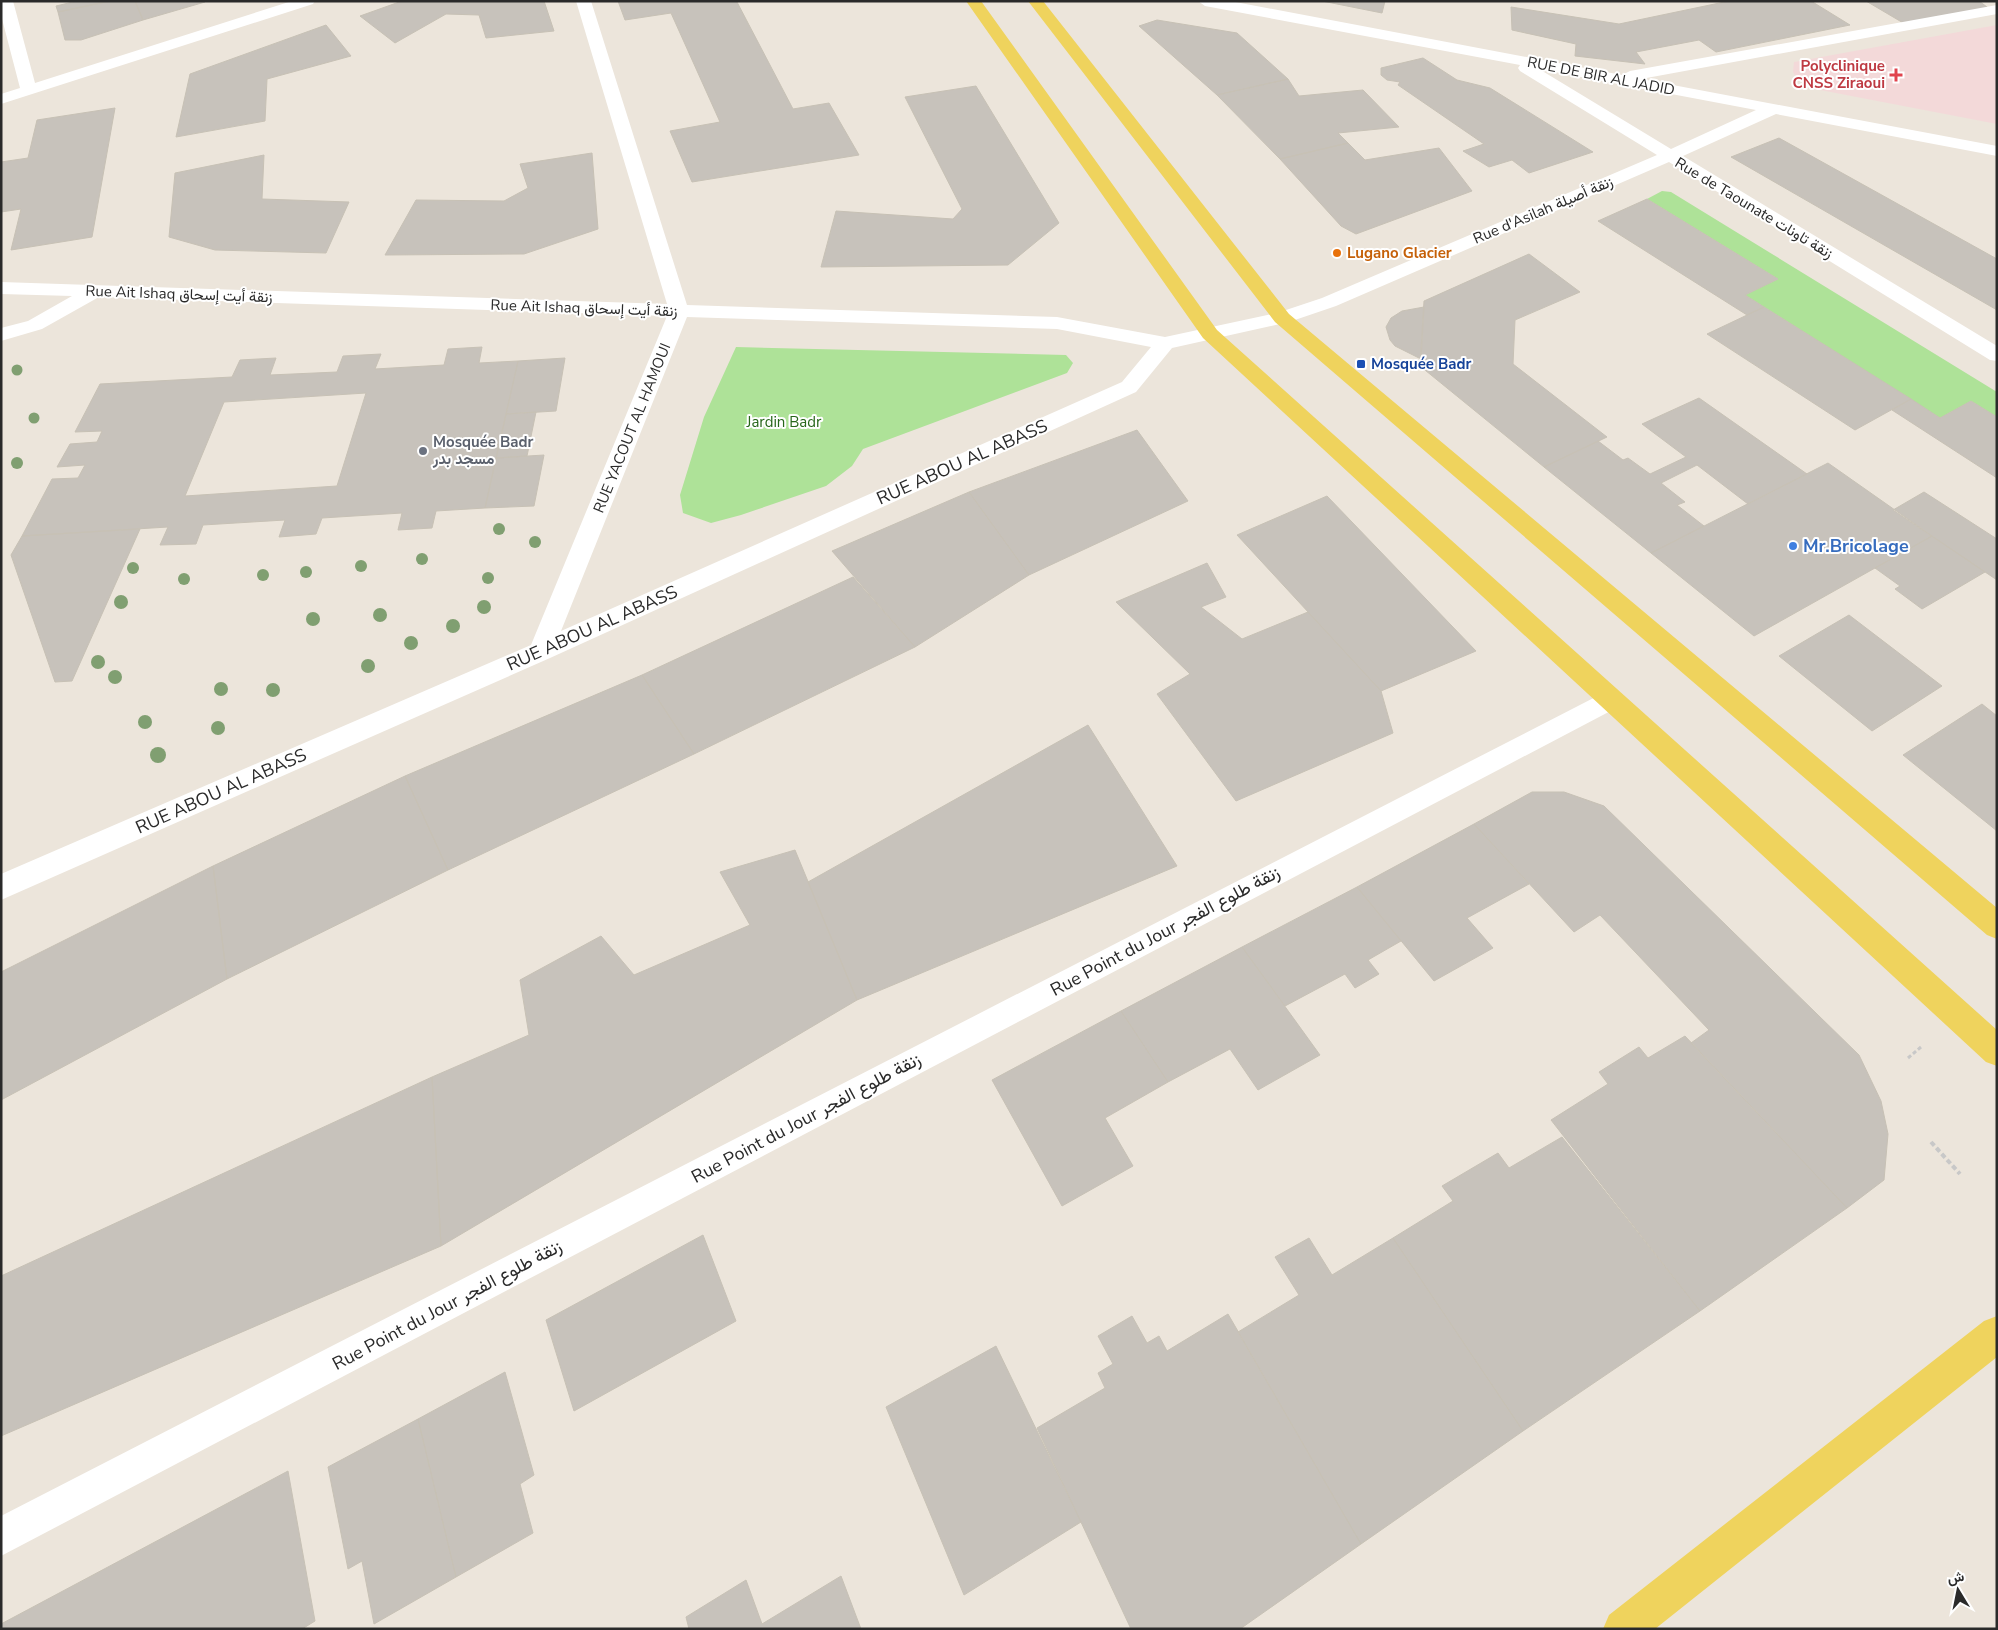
<svg xmlns="http://www.w3.org/2000/svg" width="1998" height="1630" font-family="'Nunito Sans',Vazirmatn,sans-serif">
  <style>
    .medical { fill: #f3d9d9 }
    .green { fill: #aee298 }
    .building { fill: #c7c2bb; stroke: #c7c1b5; fill-rule: evenodd }
    .lines { fill: none; stroke-linecap: round; stroke-linejoin: round }
    .path-far1 { stroke: #c8c8c8; stroke-width: 3; stroke-dasharray: 4 2.5; stroke-linecap: butt }
    .path { stroke: #c8c8c8; stroke-width: 4; stroke-dasharray: 5 3; stroke-linecap: butt }
    .minor { fill: #fff; fill-rule: evenodd }
    .major { fill: #efd35d; fill-rule: evenodd }
    .tree { fill: #809f71 }
    .health-dot { fill: #e0444e; stroke: #fff; stroke-width: 2 }
    .food-dot { fill: #e8710a; stroke: #fff; stroke-width: 2 }
    .transit-dot { fill: #1a4fb4; stroke: #fff; stroke-width: 2 }
    .worship-dot { fill: #6b7280; stroke: #fff; stroke-width: 2 }
    .shop-dot { fill: #3f7fe0; stroke: #fff; stroke-width: 2 }
    .labels { text-anchor: middle; stroke-width: 4; stroke-linejoin: round; paint-order: stroke }
    .far-health-label { font-size: 15px; font-weight: bold; fill: #be3a42; stroke: #fff; text-anchor: end }
    .far-street-label { font-size: 15px; fill: #2a2a2a; stroke: #fff }
    .far-food-label { font-size: 15px; font-weight: bold; fill: #c56008; stroke: #fff; text-anchor: start }
    .far-transit-label { font-size: 15px; font-weight: bold; fill: #164399; stroke: #fff; text-anchor: start }
    .far-park-label { font-size: 15px; fill: #27661a; stroke: #fff }
    .far-worship-label { font-size: 15px; font-weight: bold; fill: #5b616d; stroke: #fff; text-anchor: start }
    .street-label { font-size: 18px; fill: #2a2a2a; stroke: #fff }
    .shop-label { font-size: 18px; font-weight: bold; fill: #366cbe; stroke: #fff; text-anchor: start }
  </style>
  <rect width="100%" height="100%" fill="#ece5db"/>
  <path class="medical" d="M1997,25v99l-182,-35 -18,-10 -4,-7 1,-10z"/>
  <path class="green" d="M1662,191l9,1 326,200v25l-26,-16 -31,17 -195,-123 33,-16 -131,-80z
    M736,347l330,8 7,8 -6,10 -204,76 -11,17 -26,20 -85,29 -30,8 -28,-10 -3,-18 24,-78z"/>
  <path class="building" d="M77,1h33l-52,11 -2,-6z
    M110,1h25l8,19 -62,20h-16l-7,-28z
    M135,1h69l1,1 -62,18z
    M402,1h142l10,30 -68,7 -7,-23 -33,-1 -51,29 -35,-27z
    M618,1h121l-2,1 56,107 36,-6 30,52 -167,27 -22,-51 50,-9 -49,-109 -46,7z
    M1322,1h63l-3,12z
    M1729,1h82l39,24 -134,27 -17,-12 -63,12 9,12 -70,-8 1,-12 -64,-14 -1,-23 108,17z
    M1866,1h113l12,9 -86,14z
    M1157,20l80,13 51,46 -71,16 -78,-69z
    M326,25l25,31 -84,23 -2,42 -89,16 14,-63z
    M1423,58l34,22 33,8 103,64 -64,21 -17,-13 -23,7 -26,-16 21,-7 -86,-59 2,-3 -13,-2 -6,-5v-7z
    M1288,79l11,17 64,-6 36,37 -61,6 10,10 -68,16 -63,-64z
    M976,86l83,137 -51,42 -187,2 15,-56 117,8 9,-10 -57,-112z
    M115,108l-23,129 -81,13 10,-41 -20,3v-50l27,-4 9,-38z
    M1779,138l218,121v51l-266,-153z
    M1348,143l17,17 74,-12 33,43 -116,43 -15,-8 -61,-67z
    M592,153l6,76 -74,25 -139,1 31,-55 88,1 24,-13 -8,-24z
    M264,155l-2,44 87,3 -23,51 -111,-3 -46,-13 6,-64z
    M1647,199l131,80 -33,16 19,12 -17,8 -149,-94z
    M1529,254l51,38 -65,28 -2,44 94,73 -63,30 -124,-101 4,-65z
    M1424,307l-3,52 -26,-13 -5,-6 -4,-13 5,-9 11,-7z
    M1764,307l147,92 -56,31 -148,-96z
    M482,347l-3,16 39,-2 -33,147 -49,3 -4,17 -34,2 4,-17 -80,5 -6,16 -37,3 6,-17 -82,5 -7,19 -36,1 8,-18 -146,9 30,-57 26,-1 7,-13 -28,2 13,-23 27,-2 5,-11 -27,1 25,-48 132,-7 8,-17 36,-2 -6,17 67,-3 6,-16 38,-2 -6,15 69,-4 4,-16zM366,393l-29,93 -152,10 39,-94z
    M565,358l-9,53 -50,3 12,-53z
    M1699,398l108,76 -59,30 -51,-39 -36,18 24,19 -8,3 27,21 -53,27 -107,-86 54,-26 25,19 5,-2 22,16 36,-17 -44,-33z
    M1911,399l29,19 31,-17 26,16v61l-105,-68z
    M536,412l-9,44 -31,2 10,-44z
    M1137,430l51,71 -159,74 -60,-83z
    M544,455l-10,51 -49,2 11,-50z
    M1828,463l104,73 -178,100 -103,-83z
    M969,492l60,83 -114,72 -83,-96z
    M1924,492l73,47v41l-104,-70z
    M1327,496l149,155 -95,40 -144,-156z
    M140,529l-68,152 -17,1 -44,-127 11,-19z
    M1932,536l53,36 -63,37 -27,-20 5,-3 -25,-18z
    M1207,563l19,34 -25,10 41,32 66,-27 73,79 12,42 -157,68 -79,-107 33,-20 -74,-72z
    M853,577l62,70 -221,107 -52,-79z
    M1849,615l93,71 -70,45 -93,-75z
    M642,675l52,79 -246,116 -43,-94z
    M1982,704l15,12v115l-94,-76z
    M1088,725l89,141 -320,134 -49,-118z
    M405,776l43,94 -221,109 -14,-113z
    M1532,792h32l40,14 255,249 22,46 7,33 -4,46 -37,28 -156,-165 18,-13 -109,-115 -26,17 -100,-108z
    M1474,824l55,60 -62,34 26,30 -59,33 -77,-94z
    M795,850l62,150 -416,246 -9,-169 97,-42 -9,-55 81,-44 33,39 116,-50 -30,-53z
    M213,866l14,113 -226,121v-128z
    M1357,887l44,54 -33,19 11,14 -24,14 -10,-14 -60,32 -43,-59z
    M1242,947l78,108 -62,35 -28,-41 -62,33 -47,-71z
    M1121,1011l47,71 -63,36 28,48 -71,40 -70,-126z
    M1685,1036l162,172 -147,103 -149,-191 57,-36 -9,-12 40,-25 9,11z
    M432,1077l9,169 -440,190v-160z
    M1562,1137l138,174 -177,120 -130,-193 60,-37 -11,-15 56,-33 11,15z
    M703,1235l33,86 -162,90 -28,-91z
    M1309,1238l23,37 61,-37 130,193 -162,113 -123,-212 61,-37 -24,-38z
    M1228,1314l133,230 -121,85h-109l-94,-201 68,-40 -7,-15 15,-9 -15,-28 34,-20 15,27 12,-7 8,15z
    M996,1346l85,176 -117,73 -78,-188z
    M505,1372l29,103 -14,9 13,49 -77,44 -38,-158z
    M418,1419l38,158 -82,47 -12,-63 -14,8 -20,-102z
    M288,1471l27,150 -13,8h-301v-5z
    M841,1576l20,53h-172l-3,-12 60,-37 16,44z"/>
  <g class="lines">
    <path class="path-far1" d="M1908,1058l13,-11"/>
    <path class="path" d="M1931,1142l29,32"/>
    <path class="minor" d="M1,1h12l22,82 257,-82h23l-2,3 -312,100v-10l19,-6 -19,-73z
      M576,1h15l96,304 370,12 108,20 112,-24 45,-15 335,-143 -137,-84 -2,-3 2,-3 -315,-59 -7,-5h32l392,74 8,-4 367,-66v9l-356,65 356,67v10l-221,-42 -93,42 314,190v15l-7,-1 -321,-198 -333,144 -47,16 -117,26 -36,44 -586,266 -549,242v-26l530,-229 136,-329 -568,-19 -57,32 -41,12v-13l27,-7 44,-25 -71,-2v-12l666,22zM1539,69l217,41 -85,39zM687,317l370,12 94,18 -29,35 -561,249z
      M1611,689l9,3 4,7 -4,7 -1619,850v-40z"/>
    <path class="major" d="M966,1h15l236,329 780,700v36l-11,-4 -783,-724z
      M1028,1h15l246,313 708,594v31l-10,-4 -712,-613z
      M1997,1316v41l-342,272h-52l6,-14 375,-294z"/>
  </g>
  <g class="tree">
    <circle cx="17" cy="370" r="5.5"/>
    <circle cx="34" cy="418" r="5.5"/>
    <circle cx="17" cy="463" r="6"/>
    <circle cx="499" cy="529" r="6"/>
    <circle cx="535" cy="542" r="6"/>
    <circle cx="422" cy="559" r="6"/>
    <circle cx="361" cy="566" r="6"/>
    <circle cx="133" cy="568" r="6"/>
    <circle cx="306" cy="572" r="6"/>
    <circle cx="263" cy="575" r="6"/>
    <circle cx="488" cy="578" r="6"/>
    <circle cx="184" cy="579" r="6"/>
    <circle cx="121" cy="602" r="7"/>
    <circle cx="484" cy="607" r="7"/>
    <circle cx="380" cy="615" r="7"/>
    <circle cx="313" cy="619" r="7"/>
    <circle cx="453" cy="626" r="7"/>
    <circle cx="411" cy="643" r="7"/>
    <circle cx="98" cy="662" r="7"/>
    <circle cx="368" cy="666" r="7"/>
    <circle cx="115" cy="677" r="7"/>
    <circle cx="221" cy="689" r="7"/>
    <circle cx="273" cy="690" r="7"/>
    <circle cx="145" cy="722" r="7"/>
    <circle cx="218" cy="728" r="7"/>
    <circle cx="158" cy="755" r="8"/>
  </g>
  <path class="health-dot" d="M1893.5 67.5h5v5h5v5h-5v5h-5v-5h-5v-5h5z"/>
  <circle class="food-dot" cx="1337" cy="253" r="5"/>
  <rect class="transit-dot" x="1356" y="359" width="10" height="10" rx="2.5"/>
  <circle class="worship-dot" cx="423" cy="451" r="5"/>
  <circle class="shop-dot" cx="1793" cy="546" r="5"/>
  <g class="labels">
    <g class="far-health-label">
      <text x="1885" y="71">Polyclinique<tspan x="1885" dy="17">CNSS Ziraoui</tspan></text>
    </g>
    <g class="far-street-label">
      <text transform="translate(1601 76) rotate(11)" y="5">RUE DE BIR AL JADID</text>
      <text transform="translate(1754 208) rotate(31)" y="5">Rue de Taounate زنقة تاونات</text>
      <text transform="translate(1543 210) rotate(-23)" y="5">Rue d'Asilah زنقة أصيلة</text>
      <text transform="translate(179 294) rotate(2)" y="5">Rue Ait Ishaq زنقة أيت إسحاق</text>
      <text transform="translate(584 308) rotate(2)" y="5">Rue Ait Ishaq زنقة أيت إسحاق</text>
      <text transform="translate(632 428) rotate(-68)" y="5">RUE YACOUT AL HAMOUI</text>
    </g>
    <g class="far-food-label">
      <text x="1347" y="258">Lugano Glacier</text>
    </g>
    <g class="far-transit-label">
      <text x="1371" y="369">Mosquée Badr</text>
    </g>
    <g class="far-park-label">
      <text x="784" y="427">Jardin Badr</text>
    </g>
    <g class="far-worship-label">
      <text x="433" y="447">Mosquée Badr<tspan x="433" dy="17">مسجد بدر</tspan></text>
    </g>
    <g class="street-label">
      <text transform="translate(962 462) rotate(-24)" y="6">RUE ABOU AL ABASS</text>
      <text transform="translate(592 628) rotate(-24)" y="6">RUE ABOU AL ABASS</text>
      <text transform="translate(221 791) rotate(-24)" y="6">RUE ABOU AL ABASS</text>
      <text transform="translate(1165 931) rotate(-28)" y="6">Rue Point du Jour زنقة طلوع الفجر</text>
      <text transform="translate(806 1118) rotate(-28)" y="6">Rue Point du Jour زنقة طلوع الفجر</text>
      <text transform="translate(447 1305) rotate(-28)" y="6">Rue Point du Jour زنقة طلوع الفجر</text>
    </g>
    <g class="shop-label">
      <text x="1803" y="552">Mr.Bricolage</text>
    </g>
  </g>
  <rect width="1998" height="1630" fill="none" stroke="#2a2a2a" stroke-width="5"/>
  <g transform="translate(1958 1590) rotate(350)" stroke="#ffffff" stroke-width="4" paint-order="stroke">
  <path d="M0-4L9 19L0 12L-9 19Z" fill="#2a2a2a"/>
  <text y="-8" font-size="14" font-weight="bold" text-anchor="middle" fill="#2a2a2a">ش</text>
  </g>
</svg>
